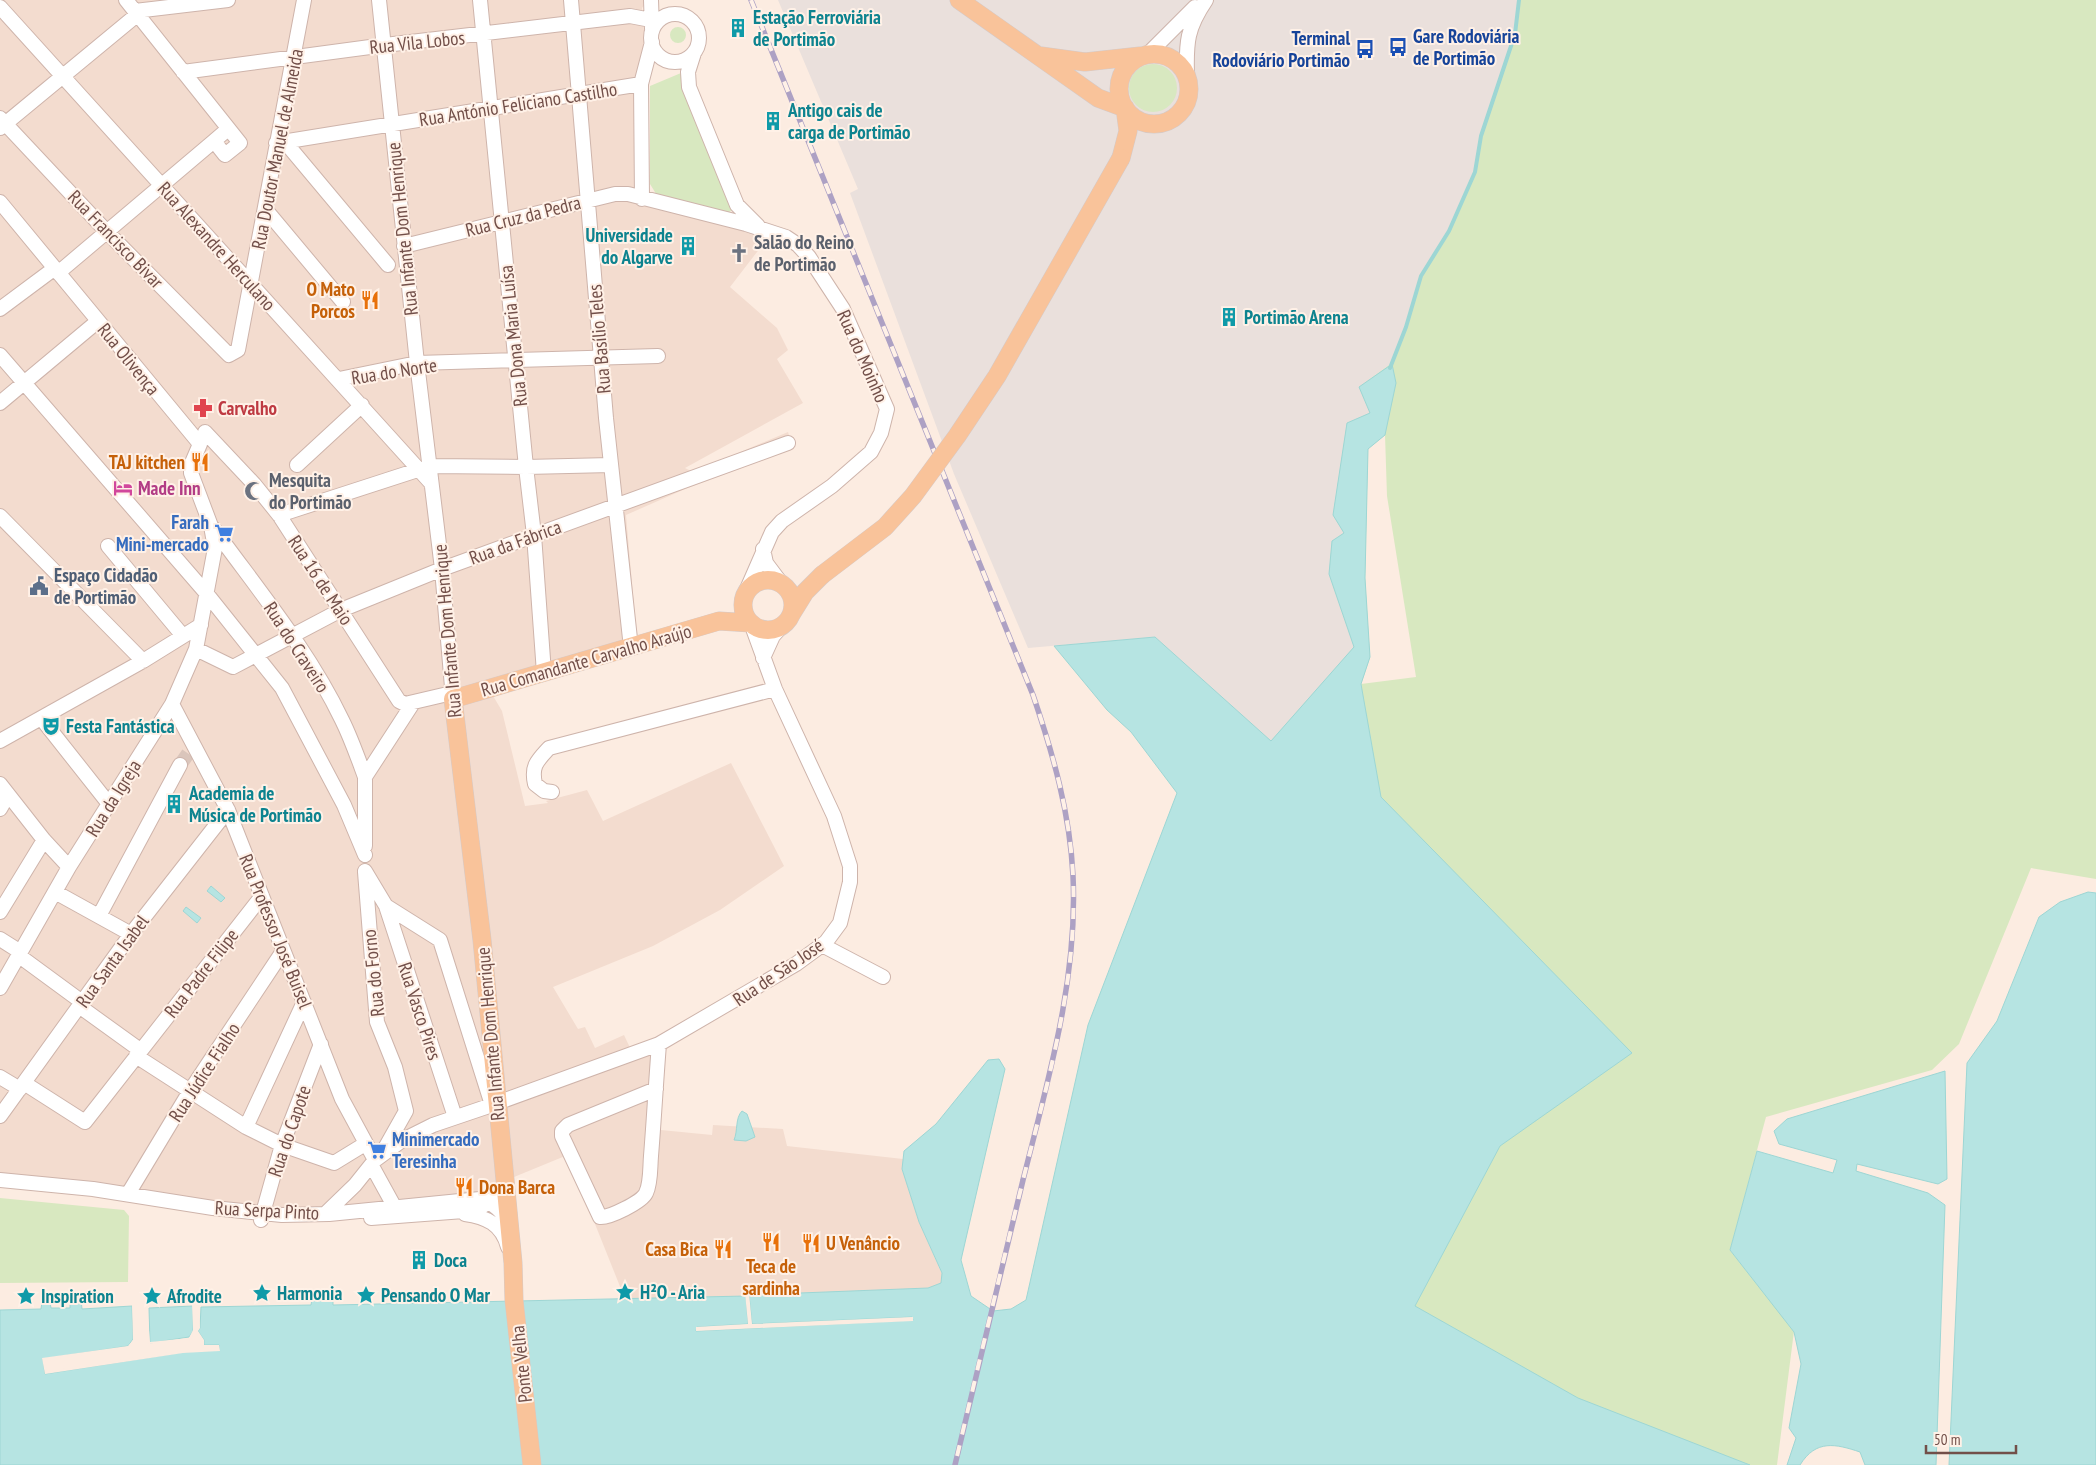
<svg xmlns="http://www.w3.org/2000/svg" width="2096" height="1465" font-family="'PT Sans Narrow',sans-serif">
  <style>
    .residential { fill: #f3dccf }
    .industrial { fill: #eae0dc }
    .green { fill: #d8e8c0; fill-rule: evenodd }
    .water { fill: #b6e4e2; stroke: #9dd6d4 }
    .pier { fill: #fcece1 }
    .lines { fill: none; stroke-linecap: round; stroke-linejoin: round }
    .stream { stroke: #9dd6d4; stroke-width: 4 }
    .minor-tunnel { stroke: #dac5bb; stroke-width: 14; stroke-dasharray: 14 7; stroke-linecap: butt }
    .minor-casing { stroke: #ceb4ab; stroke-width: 16 }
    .major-casing { stroke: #d5cac8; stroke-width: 19 }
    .minor { stroke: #fff; stroke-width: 14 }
    .major { stroke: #f9c39a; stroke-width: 18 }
    .rail-casing { stroke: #ada1c4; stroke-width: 5.5 }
    .rail { stroke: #fff1e7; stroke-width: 4; stroke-dasharray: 11; stroke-linecap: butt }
    .major-bridge-casing { stroke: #d5cac8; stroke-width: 19; stroke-linecap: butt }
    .major-bridge { stroke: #f9c39a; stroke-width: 18 }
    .labels { text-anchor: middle; stroke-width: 4; stroke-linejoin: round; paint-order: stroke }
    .culture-label { font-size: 19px; font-weight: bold; fill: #0d838f; stroke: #fff1e7; text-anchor: start }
    .transit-label { font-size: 19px; font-weight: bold; fill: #164399; stroke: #fff1e7; text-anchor: start }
    .street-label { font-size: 19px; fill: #724f49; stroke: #fff1e7 }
    .worship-label { font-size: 19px; font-weight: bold; fill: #5b616d; stroke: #fff1e7; text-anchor: start }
    .food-label { font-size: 19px; font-weight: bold; fill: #c56008; stroke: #fff1e7; text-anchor: end }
    .health-label { font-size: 19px; font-weight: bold; fill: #be3a42; stroke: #fff1e7; text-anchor: start }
    .hotel-label { font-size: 19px; font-weight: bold; fill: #b23c85; stroke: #fff1e7; text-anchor: start }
    .shop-label { font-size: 19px; font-weight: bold; fill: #366cbe; stroke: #fff1e7; text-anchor: end }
    .service-label { font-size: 19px; font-weight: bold; fill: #4e5e75; stroke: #fff1e7; text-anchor: start }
  </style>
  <rect width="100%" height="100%" fill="#fcece1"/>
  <path class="residential" d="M0,0h648l-6,8 5,57 -5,134 128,33 -3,7 -37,48 47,41 11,22 -11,9 26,44 -118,65 8,4 95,-40 5,17 -108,40 -59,26 11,126 -148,48 13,22 23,95 23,-3 -2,-2 41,-11 16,31 128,-58 53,103 -64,44 -67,36 -100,41 25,42 7,-2 10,21 29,-13 9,19 26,-10 -5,73 7,13 51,5 1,-10 70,4 4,17 116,13 -1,10 17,53 23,52 -1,9 -13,5 -182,9 -121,2 -30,-75 5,-7 -30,-63 -68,28 -9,18 -39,13 -151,9 -33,-1 -270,-41z"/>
  <path class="industrial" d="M778,0h741l-4,34 -34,102 -6,36 -26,59 -28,45 -15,51 -14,36 -33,24 11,26 -26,120 -15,41 25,73 -83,94 -116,-104 -127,11 -74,-174 -104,-281 8,-4z"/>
  <path class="green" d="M1519,0h577v879l-65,-11 -72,176 -27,26 -166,47 -36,133 64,81 -17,134h-253l-356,-228 103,-496 83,-94 -25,-73 3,-33 12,-8 -11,-18 14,-92 23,-10 -11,-26 33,-24 14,-36 15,-51 28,-45 26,-59 6,-36 34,-102zM1385,435l2,61 29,181 -55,7 9,-27 -5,-79 3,-129z
    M670 35a8 8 0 1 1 16 0a8 8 0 1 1-16 0Z
    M1129 88a24 24 0 1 1 48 0a24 24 0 1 1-48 0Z
    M681,73l52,128v8l-5,4 -70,-16 -8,-13v-98z
    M0,1198l124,12 5,6 -1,66 -128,1z"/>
  <path class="water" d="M1392,364l4,19 -11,52 -17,14 -3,129 5,79 -9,27 20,113 251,256 -132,93 -85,160 163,92 172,67h-1750v-155l41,-1 1,-7h8l1,6h19v-8h11l1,9 50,-3 1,33 -5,7 -85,13 2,15 138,-22 36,-2v-5h-15v-5l-6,-9 2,-3 1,-21 110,-2 1,-6 21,-1v7l413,-9 2,28 -51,3 -1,4 217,-11 -1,-3 -160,7 -3,-29 179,-7 13,-5 1,-10 -23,-51 -17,-53 2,-18 32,-27 52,-64 11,-1 6,10 -44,191 10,36 22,15 18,-2 15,-9 62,-275 89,-232 -46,-61 -24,-22 -53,-64 101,-9 116,104 83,-94 -25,-73 3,-33 12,-8 -11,-18 14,-92 23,-10 -11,-26z
    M211,886l14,12 -4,4 -14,-11z
    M2088,892l8,1v572h-147l18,-402 30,-42 42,-104 21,-15z
    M186,907l15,11 -4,5 -14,-12z
    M1945,1071l2,108 -9,5 -81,-20 -1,7 72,22 17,12 -9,260h-71l-5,-13c-24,-8 -44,-13 -60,13h-13l9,-27 -7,-10 12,-64 -7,-32 -64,-82 27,-99 76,22 4,-13 -58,-16 -5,-13 13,-12z
    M742,1111l5,3 8,23 -9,4 -12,-1c4,-9 1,-22 8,-29z
    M193,1306v25l-4,6 -39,6 -1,-35z"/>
  <path class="pier" d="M745,1293h4l3,31 161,-7v4l-217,10v-4l52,-3z
    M192,1304l3,2 1,24 3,-24 1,22 -2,3 6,9v5h15l1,6 -37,2 -138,21 -3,-16 86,-12 5,-6 -1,-35 3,1 1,34 -7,8 -84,13 2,10 136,-21 34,-2 -15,-1 -7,-15 -5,8 -42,4 -1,-38 3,36 39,-4 4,-8z"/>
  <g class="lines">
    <path class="stream" d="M1390,368l16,-41 15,-51 28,-45 26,-59 6,-36 34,-102 4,-34"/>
    <path class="minor-tunnel" d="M180,765l12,-17"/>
    <g class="minor-casing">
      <path id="minor" d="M126,0l114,143 -15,12 -11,-14 14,-12
        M379,0l38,363 25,206 11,130
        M480,0l46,467 8,68 10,138
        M571,0l35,418 25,230
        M651,0l1,29
        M0,7l431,476
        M135,11l93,-11
        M651 38a24 24 0 1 1 48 0a24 24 0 1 1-48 0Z
        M694,53l-6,19 1,15 48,118 21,21
        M1149,53l46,-46
        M183,72l202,-27 245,-29 21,4
        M1187,75c-1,-33 0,-47 19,-75
        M0,118l107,114 122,123 9,-5 66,-350
        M0,128l138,-114
        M285,142l103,123
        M276,143l365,-59
        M642,199l-1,-115 11,-42
        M0,202l200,242 -9,21v8l20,53 4,22 -19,101 -24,55 -103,163 -69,121
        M266,210l77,92
        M404,246l211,-52h13l118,30 40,13 12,8 11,12 34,52 44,100 -6,24 -10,19 -39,34 -50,35 -10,11 -28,64
        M58,273l156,-132
        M0,309l55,-41
        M0,355l207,239 75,94 62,117 21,50
        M339,379l78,-16 241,-7
        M0,403l98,-82
        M205,432l49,52 25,31 120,186 6,3 47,-11
        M297,465l65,-60
        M279,515l151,-49 96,1 85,-2
        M0,516l143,145
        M214,529c45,62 95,122 128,191 9,18 16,38 23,57
        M108,546l75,90
        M763,549l3,14 15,20
        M196,649l37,18 108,-57 101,-41 346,-126
        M763,658l10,-22 9,-10
        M172,704l56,106 114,289 33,61
        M41,718l68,86
        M0,741l143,-80 58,-36
        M0,784l44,56 25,27
        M552,792l-8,-1 -9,-7c-4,-18 2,-23 14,-36l226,-59
        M0,809l8,-14
        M365,846v-69l48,-74
        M365,872l12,150 18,45 11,44 -22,39
        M55,892l76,42
        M386,906l69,211
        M0,912l44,-72
        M99,916l81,-151
        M0,939l19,12
        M822,945l61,32
        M18,955l64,47
        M79,1006l61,44
        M136,1056l110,71 36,18 52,18 31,-19
        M0,1077l20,12
        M24,1083l61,39 177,-226
        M656,1089l-88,36 -6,6v5l38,81c9,1 42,-15 46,-24 5,-10 4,-26 5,-37 3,-37 5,-75 8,-112
        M505,1100l154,-56 137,-80 30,-22 14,-19 10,-41v-16l-16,-50 -59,-127 -24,-66
        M0,1116l131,-182 97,-124
        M246,1127l58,-125
        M372,1166l22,40 -4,7
        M0,1180l93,9 120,19 69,7 47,-1 151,-15c14,5 22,11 28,25
        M128,1194l62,-103 93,-140
        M325,1214l30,-29 20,-25 26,-19 32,-16 59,-20 -52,-165 -54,-34 -21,-35
        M465,1214c21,3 37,10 43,33
        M371,1218l106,-8 16,-11
        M261,1220l21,-75 39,-101"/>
    </g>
    <g class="major-casing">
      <path id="major" d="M959,0l139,98 27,10 3,23 -7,27
        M1119 89a35 35 0 1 1 70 0a35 35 0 1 1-70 0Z
        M1041,56l44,6 55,-6
        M743 605a25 25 0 1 1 50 0a25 25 0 1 1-50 0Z
        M792,613l13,-21 17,-17
        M532,1465l-18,-165 -1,-37 -31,-323 -29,-241 266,-78 32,2"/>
    </g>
    <use href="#minor" class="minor"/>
    <use href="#major" class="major"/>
    <g class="rail-casing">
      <path id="rail" d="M751,0l282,695c20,59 37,118 40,181 5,103 -25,204 -50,304 -23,95 -46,190 -68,285"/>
    </g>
    <use href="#rail" class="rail"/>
    <g class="major-bridge-casing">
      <path id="major-bridge" d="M822,575l63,-48 28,-31 44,-60 40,-60 124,-218"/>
    </g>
    <use href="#major-bridge" class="major-bridge"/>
  </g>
  <defs>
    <g id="building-bare" transform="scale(1.5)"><path d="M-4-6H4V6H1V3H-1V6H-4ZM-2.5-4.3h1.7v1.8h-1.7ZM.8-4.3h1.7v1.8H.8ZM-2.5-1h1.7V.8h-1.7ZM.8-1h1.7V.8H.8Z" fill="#0f9aa8" stroke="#fff1e7" stroke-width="2.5" paint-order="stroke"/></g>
    <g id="bus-bare" transform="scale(1.5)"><path d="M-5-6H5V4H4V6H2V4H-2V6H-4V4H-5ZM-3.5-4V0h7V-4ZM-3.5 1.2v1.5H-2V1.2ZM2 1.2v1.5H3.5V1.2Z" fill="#1a4fb4" stroke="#fff1e7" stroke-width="2.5" paint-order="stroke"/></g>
    <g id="church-bare" transform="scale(1.5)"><path d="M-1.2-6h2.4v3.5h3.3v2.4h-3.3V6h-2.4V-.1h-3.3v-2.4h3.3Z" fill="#6b7280" stroke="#fff1e7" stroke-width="2.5" paint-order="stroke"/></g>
    <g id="restaurant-bare" transform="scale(1.5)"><path d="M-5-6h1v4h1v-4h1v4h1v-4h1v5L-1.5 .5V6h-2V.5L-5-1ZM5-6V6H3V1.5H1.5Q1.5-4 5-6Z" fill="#e8710a" stroke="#fff1e7" stroke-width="2.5" paint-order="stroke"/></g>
    <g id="pharmacy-bare" transform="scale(1.5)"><path d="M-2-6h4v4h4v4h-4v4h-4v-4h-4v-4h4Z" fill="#e0444e" stroke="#fff1e7" stroke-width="2.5" paint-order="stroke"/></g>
    <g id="hotel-bare" transform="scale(1.5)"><path d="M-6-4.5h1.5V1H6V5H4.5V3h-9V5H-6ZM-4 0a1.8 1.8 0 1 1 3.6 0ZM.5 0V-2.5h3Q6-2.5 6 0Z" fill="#d1479c" stroke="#fff1e7" stroke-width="2.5" paint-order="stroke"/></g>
    <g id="mosque-bare" transform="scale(1.5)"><path d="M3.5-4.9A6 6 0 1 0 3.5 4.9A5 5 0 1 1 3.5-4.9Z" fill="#6b7280" stroke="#fff1e7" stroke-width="2.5" paint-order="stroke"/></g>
    <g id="supermarket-bare" transform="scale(1.5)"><path d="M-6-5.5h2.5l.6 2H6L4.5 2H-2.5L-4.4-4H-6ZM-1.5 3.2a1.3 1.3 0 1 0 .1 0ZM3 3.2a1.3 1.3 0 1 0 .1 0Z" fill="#3f7fe0" stroke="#fff1e7" stroke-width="2.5" paint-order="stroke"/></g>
    <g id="civic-bare" transform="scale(1.5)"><path d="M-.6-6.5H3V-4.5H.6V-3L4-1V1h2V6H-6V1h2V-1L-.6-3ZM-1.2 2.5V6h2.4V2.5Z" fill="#5c6f8a" stroke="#fff1e7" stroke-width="2.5" paint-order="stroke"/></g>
    <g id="theatre-bare" transform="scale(1.5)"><path d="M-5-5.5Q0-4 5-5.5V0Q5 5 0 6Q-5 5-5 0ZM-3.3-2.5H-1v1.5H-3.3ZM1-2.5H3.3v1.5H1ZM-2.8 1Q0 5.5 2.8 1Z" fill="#0f9aa8" stroke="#fff1e7" stroke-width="2.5" paint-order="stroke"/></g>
    <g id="sight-bare" transform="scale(1.5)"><path d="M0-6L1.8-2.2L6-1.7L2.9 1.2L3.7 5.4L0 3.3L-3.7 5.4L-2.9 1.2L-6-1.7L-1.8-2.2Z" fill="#0f9aa8" stroke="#fff1e7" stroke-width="2.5" paint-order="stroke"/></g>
  </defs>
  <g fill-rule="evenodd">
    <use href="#building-bare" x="738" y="28"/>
    <use href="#bus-bare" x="1398" y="47"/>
    <use href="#bus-bare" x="1365" y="49"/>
    <use href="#building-bare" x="773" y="121"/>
    <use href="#building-bare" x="688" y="246"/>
    <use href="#church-bare" x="739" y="253"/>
    <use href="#restaurant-bare" x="370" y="300"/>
    <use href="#building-bare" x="1229" y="317"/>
    <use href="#pharmacy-bare" x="203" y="408"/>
    <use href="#restaurant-bare" x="200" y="462"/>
    <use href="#hotel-bare" x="123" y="488"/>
    <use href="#mosque-bare" x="254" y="491"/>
    <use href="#supermarket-bare" x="224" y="533"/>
    <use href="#civic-bare" x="39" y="586"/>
    <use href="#theatre-bare" x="51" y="726"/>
    <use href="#building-bare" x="174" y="804"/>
    <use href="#supermarket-bare" x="377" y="1150"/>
    <use href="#restaurant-bare" x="464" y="1187"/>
    <use href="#restaurant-bare" x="771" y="1242"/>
    <use href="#restaurant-bare" x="811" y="1243"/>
    <use href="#restaurant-bare" x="723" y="1249"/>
    <use href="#building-bare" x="419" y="1260"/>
    <use href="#sight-bare" x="625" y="1292"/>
    <use href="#sight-bare" x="262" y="1293"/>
    <use href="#sight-bare" x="366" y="1295"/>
    <use href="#sight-bare" x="26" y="1296"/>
    <use href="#sight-bare" x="152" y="1296"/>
  </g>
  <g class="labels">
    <g class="culture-label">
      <text x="753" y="24">Estação Ferroviária<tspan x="753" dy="22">de Portimão</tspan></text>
      <text x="788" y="117">Antigo cais de<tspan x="788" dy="22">carga de Portimão</tspan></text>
      <text x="673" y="242" text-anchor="end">Universidade<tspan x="673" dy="22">do Algarve</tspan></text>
      <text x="1244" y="324">Portimão Arena</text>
      <text x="66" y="733">Festa Fantástica</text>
      <text x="189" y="800">Academia de<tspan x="189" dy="22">Música de Portimão</tspan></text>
      <text x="434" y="1267">Doca</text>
      <text x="640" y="1299">H²O - Aria</text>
      <text x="277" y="1300">Harmonia</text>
      <text x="381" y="1302">Pensando O Mar</text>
      <text x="41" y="1303">Inspiration</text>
      <text x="167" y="1303">Afrodite</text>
    </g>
    <g class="transit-label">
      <text x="1413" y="43">Gare Rodoviária<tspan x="1413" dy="22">de Portimão</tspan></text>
      <text x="1350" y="45" text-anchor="end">Terminal<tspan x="1350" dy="22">Rodoviário Portimão</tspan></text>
    </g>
    <g class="street-label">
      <text transform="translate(417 42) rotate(-6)" y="7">Rua Vila Lobos</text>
      <text transform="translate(518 104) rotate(-9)" y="7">Rua António Feliciano Castilho</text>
      <text transform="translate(277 149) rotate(-79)" y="7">Rua Doutor Manuel de Almeida</text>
      <text transform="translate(523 216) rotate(-14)" y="7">Rua Cruz da Pedra</text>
      <text transform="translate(402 229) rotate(-96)" y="7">Rua Infante Dom Henrique</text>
      <text transform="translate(116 239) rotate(46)" y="7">Rua Francisco Bivar</text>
      <text transform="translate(217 246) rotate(48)" y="7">Rua Alexandre Herculano</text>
      <text transform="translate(513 336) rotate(-96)" y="7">Rua Dona Maria Luísa</text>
      <text transform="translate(599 339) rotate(-95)" y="7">Rua Basílio Teles</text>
      <text transform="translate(863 356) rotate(66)" y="7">Rua do Moinho</text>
      <text transform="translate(129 359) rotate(51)" y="7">Rua Olivença</text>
      <text transform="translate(394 371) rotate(-9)" y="7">Rua do Norte</text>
      <text transform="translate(515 542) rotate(-20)" y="7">Rua da Fábrica</text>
      <text transform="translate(321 580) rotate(57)" y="7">Rua 16 de Maio</text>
      <text transform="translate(447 631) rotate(-95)" y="7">Rua Infante Dom Henrique</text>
      <text transform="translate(297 647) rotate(57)" y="7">Rua do Craveiro</text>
      <text transform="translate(586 660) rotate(-16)" y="7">Rua Comandante Carvalho Araújo</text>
      <text transform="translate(113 798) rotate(-58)" y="7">Rua da Igreja</text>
      <text transform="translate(276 931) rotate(68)" y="7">Rua Professor José Buisel</text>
      <text transform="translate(112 961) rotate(-54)" y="7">Rua Santa Isabel</text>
      <text transform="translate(778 972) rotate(-34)" y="7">Rua de São José</text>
      <text transform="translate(201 973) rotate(-52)" y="7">Rua Padre Filipe</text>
      <text transform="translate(373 973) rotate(-96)" y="7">Rua do Forno</text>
      <text transform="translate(420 1011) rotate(72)" y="7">Rua Vasco Pires</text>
      <text transform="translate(490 1034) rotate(-95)" y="7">Rua Infante Dom Henrique</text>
      <text transform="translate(204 1072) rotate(-57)" y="7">Rua Júdice Fialho</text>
      <text transform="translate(289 1131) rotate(-71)" y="7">Rua do Capote</text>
      <text transform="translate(267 1210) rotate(3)" y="7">Rua Serpa Pinto</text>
      <text transform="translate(521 1364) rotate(-96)" y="7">Ponte Velha</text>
    </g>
    <g class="worship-label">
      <text x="754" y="249">Salão do Reino<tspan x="754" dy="22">de Portimão</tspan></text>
      <text x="269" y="487">Mesquita<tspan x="269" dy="22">do Portimão</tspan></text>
    </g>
    <g class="food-label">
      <text x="355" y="296">O Mato<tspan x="355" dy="22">Porcos</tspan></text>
      <text x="185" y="469">TAJ kitchen</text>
      <text x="479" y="1194" text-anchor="start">Dona Barca</text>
      <text x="826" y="1250" text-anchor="start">U Venâncio</text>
      <text x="708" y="1256">Casa Bica</text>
      <text x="771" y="1273" text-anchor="middle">Teca de<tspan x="771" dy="22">sardinha</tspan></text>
    </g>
    <g class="health-label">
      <text x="218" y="415">Carvalho</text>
    </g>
    <g class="hotel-label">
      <text x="138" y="495">Made Inn</text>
    </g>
    <g class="shop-label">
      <text x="209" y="529">Farah<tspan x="209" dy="22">Mini-mercado</tspan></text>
      <text x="392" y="1146" text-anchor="start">Minimercado<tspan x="392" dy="22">Teresinha</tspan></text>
    </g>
    <g class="service-label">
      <text x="54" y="582">Espaço Cidadão<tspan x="54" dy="22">de Portimão</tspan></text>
    </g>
  </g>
  <path d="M1926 1445v8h90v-8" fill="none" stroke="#724f49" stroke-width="2.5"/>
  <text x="1934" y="1445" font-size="15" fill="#724f49" stroke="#fff1e7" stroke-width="4" paint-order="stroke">50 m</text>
</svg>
